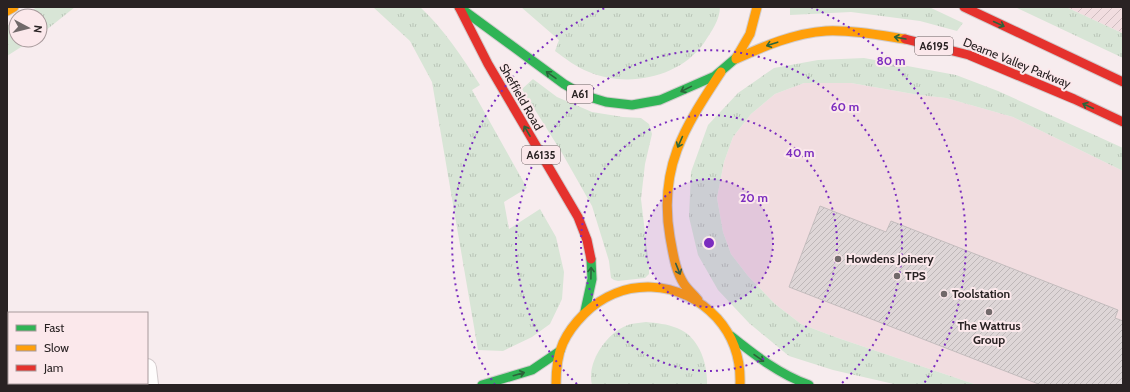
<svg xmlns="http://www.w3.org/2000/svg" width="1130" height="392" font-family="Cabin,sans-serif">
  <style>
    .built { fill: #f1dde0 }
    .industrial { fill: url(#industrial-furrows) }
    .grass { fill: url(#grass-tufts) }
    .building { fill: url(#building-hatch); stroke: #c3bcbd }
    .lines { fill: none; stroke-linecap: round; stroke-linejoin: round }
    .street-casing { stroke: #d3cacc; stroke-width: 20 }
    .fast-casing { stroke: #d1cccd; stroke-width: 11 }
    .slow-casing { stroke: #d1cccd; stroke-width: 11 }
    .jam-casing { stroke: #d1cccd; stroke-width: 11 }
    .street { stroke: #fefcfc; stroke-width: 18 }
    .fast { stroke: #30b455; stroke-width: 9 }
    .slow { stroke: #ff9f0a; stroke-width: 9 }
    .jam { stroke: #e5322d; stroke-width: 9 }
    .oneway { stroke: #2c643a }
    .ring { fill: none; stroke: #7b2cbf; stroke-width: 2; stroke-dasharray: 2 4 }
    .poi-dot { fill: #71696a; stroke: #fbe8eb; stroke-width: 1.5 }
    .labels { text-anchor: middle; stroke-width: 4; stroke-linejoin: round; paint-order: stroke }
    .shield { fill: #fbe8eb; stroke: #685d5f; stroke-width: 1 }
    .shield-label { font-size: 11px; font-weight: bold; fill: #292223 }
    .street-label { font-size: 12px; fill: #292223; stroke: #fbe8eb }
    .poi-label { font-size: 12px; font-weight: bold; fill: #292223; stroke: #fbe8eb; text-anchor: start }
    .centre { fill: #7b2cbf; stroke: #fbe8eb; stroke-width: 2 }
    .ring-label { font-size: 12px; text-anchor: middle; font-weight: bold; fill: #7b2cbf; stroke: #fbe8eb; stroke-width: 4; stroke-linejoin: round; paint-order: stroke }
  </style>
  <defs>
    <pattern id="industrial-furrows" width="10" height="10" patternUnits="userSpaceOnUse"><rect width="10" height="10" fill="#f1dde0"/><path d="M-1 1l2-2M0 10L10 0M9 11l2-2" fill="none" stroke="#cfbdc0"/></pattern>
    <pattern id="grass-tufts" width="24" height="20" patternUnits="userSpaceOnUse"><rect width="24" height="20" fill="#d8e5d6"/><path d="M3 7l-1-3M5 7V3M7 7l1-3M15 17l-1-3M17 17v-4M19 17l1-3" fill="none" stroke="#b9c4b7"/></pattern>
    <pattern id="building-hatch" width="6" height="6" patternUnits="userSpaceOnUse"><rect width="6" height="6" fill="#ded6d7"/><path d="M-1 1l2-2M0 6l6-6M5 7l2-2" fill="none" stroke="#beb7b8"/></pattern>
  </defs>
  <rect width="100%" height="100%" fill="#f7ecee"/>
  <path class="built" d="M804,83h47l68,12 27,3 67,19 110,54v214h-146l-142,-48 -34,-13 -26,-20 -27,-28 -17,-22 -8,-22 -6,-34 7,-36 9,-25 18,-23 24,-20z"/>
  <path class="industrial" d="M1066,7h57v27l-1,-1z"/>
  <path class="grass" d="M37,7h38l-35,28v-19h-17z
    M373,7h47c24,22 42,50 60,78l-8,5 55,98 -23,14 5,27 31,-20 16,28 8,35 -2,27 -12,25 -18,13 -29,14 -25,-1 -46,-268 -22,-41z
    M521,7h199c0,13 -9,25 -16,36 -25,35 -77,45 -115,29 -13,-5 -23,-13 -34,-21l4,-11z
    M790,7h139l34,16 -6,8 -37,-10 -69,-9 -61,3z
    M1015,7h51l56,26 1,25z
    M16,20v20h16l-25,16v-30z
    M864,58l92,17 42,16 125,57v23l-110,-54 -67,-19 -27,-3 -68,-12h-47l-29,11 -24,20 -18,23 -9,25 -7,36 6,34 8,22 17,22 27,28 26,20 34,13 142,48h-79l-65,-15 -44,-14 -40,-33 -31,-33 -20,-35 -9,-38 2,-45 17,-47 30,-32 36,-25 44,-8z
    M533,79l24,18 35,15 31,5 18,1 8,6 3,10 -7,30 -4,35 8,67v8l-4,4 -27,3 -4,-1 -3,-2 -2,-17 -17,-55 -30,-53 -40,-64z
    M646,322c11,1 21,2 31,6 22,8 31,36 30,57h-115c-6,-23 16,-55 39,-61 4,-1 10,-1 15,-2z"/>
  <path class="building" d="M820,206l66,26 5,-11 227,89 -3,8 8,3v64h-82l-252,-98z"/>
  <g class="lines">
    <g class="street-casing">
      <path id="street" d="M147,368l2,17"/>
    </g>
    <g class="fast-casing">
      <path id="fast" d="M459,7l105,77 19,11 23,7 26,3 28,-5 55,-24 21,-18
        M585,311l7,-32 -1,-20
        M731,336c25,20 48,38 78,49
        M482,385l50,-15 28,-19"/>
    </g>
    <g class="slow-casing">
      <path id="slow" d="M7,11l7,-4
        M736,58l14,-24 7,-27
        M736,59c28,-13 59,-26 90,-28 26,-1 53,4 79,8
        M698,300c-4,-5 -10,-10 -14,-16 -9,-14 -11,-31 -14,-47 -12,-70 15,-110 51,-165
        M556,385c0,-14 1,-29 7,-42 5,-11 12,-20 21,-29 39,-38 96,-35 133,4 17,19 24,42 23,67"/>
    </g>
    <g class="jam-casing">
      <path id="jam" d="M459,7l29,57 90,153 9,23 4,19
        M964,7l159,75
        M905,39l64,16 105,44 49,23"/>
    </g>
    <use href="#street" class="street"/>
    <use href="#fast" class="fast"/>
    <use href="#slow" class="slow"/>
    <use href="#jam" class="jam"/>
  </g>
  <defs><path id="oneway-shaft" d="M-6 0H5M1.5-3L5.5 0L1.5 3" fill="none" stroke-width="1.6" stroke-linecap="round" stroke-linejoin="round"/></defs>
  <g class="oneway">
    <use href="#oneway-shaft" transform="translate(999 24) rotate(25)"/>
    <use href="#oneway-shaft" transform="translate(900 38) rotate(-170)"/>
    <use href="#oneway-shaft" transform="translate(772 44) rotate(162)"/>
    <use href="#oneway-shaft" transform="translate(551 75) rotate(-145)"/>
    <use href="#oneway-shaft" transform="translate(686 89) rotate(154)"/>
    <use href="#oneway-shaft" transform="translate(1088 106) rotate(-155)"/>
    <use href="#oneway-shaft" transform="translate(527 131) rotate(-120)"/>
    <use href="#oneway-shaft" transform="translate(680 142) rotate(114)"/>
    <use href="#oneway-shaft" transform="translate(678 269) rotate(68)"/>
    <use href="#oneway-shaft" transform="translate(591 273) rotate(-89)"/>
    <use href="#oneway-shaft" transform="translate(759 358) rotate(35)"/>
    <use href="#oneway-shaft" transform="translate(519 374) rotate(-16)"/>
  </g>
  <circle cx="709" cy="243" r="64" fill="#7b2cbf" fill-opacity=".12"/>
  <g class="ring">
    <circle cx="709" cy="243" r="64"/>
    <circle cx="709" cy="243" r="128"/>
    <path d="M577 384A193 193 0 1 1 841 384"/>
    <path d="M495 385A257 257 0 0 1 607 7M811 7A257 257 0 0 1 923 385"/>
  </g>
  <g class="poi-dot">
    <circle cx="838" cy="259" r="4"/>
    <circle cx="897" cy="276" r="4"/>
    <circle cx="944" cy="294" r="4"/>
    <circle cx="989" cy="312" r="4"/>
  </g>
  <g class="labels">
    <g class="shield">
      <rect x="915" y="37" width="38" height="18" rx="3"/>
      <rect x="567" y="85" width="26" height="18" rx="3"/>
      <rect x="522" y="146" width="38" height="18" rx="3"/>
    </g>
    <g class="shield-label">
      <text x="934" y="50">A6195</text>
      <text x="580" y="98">A61</text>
      <text x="541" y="159">A6135</text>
    </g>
    <g class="street-label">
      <text transform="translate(1017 63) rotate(22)" y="4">Dearne Valley Parkway</text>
      <text transform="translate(521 97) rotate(60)" y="4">Sheffield Road</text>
    </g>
    <g class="poi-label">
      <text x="846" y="263">Howdens Joinery</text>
      <text x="905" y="280">TPS</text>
      <text x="952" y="298">Toolstation</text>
      <text x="989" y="330" text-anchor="middle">The Wattrus<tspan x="989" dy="14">Group</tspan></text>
    </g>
  </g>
  <circle cx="709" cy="243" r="6" class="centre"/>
  <g class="ring-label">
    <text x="891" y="65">80 m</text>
    <text x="845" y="111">60 m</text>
    <text x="800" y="157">40 m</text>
    <text x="754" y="202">20 m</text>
  </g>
  <rect width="1130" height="392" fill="none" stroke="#292223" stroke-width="16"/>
  <rect x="8" y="312" width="140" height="72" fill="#fbe8eb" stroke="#a7999b"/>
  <rect x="16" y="325" width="20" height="6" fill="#30b455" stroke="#a7999b"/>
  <text x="44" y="332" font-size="12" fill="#292223">Fast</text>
  <rect x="16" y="345" width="20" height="6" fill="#ff9f0a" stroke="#a7999b"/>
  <text x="44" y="352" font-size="12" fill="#292223">Slow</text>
  <rect x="16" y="365" width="20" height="6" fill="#e5322d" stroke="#a7999b"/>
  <text x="44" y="372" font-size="12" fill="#292223">Jam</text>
  <g transform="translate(28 28) rotate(97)"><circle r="19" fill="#fbe8eb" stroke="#a7999b"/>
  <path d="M0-3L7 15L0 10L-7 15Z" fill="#71696a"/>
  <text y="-6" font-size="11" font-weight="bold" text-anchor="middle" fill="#292223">N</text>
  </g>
</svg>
